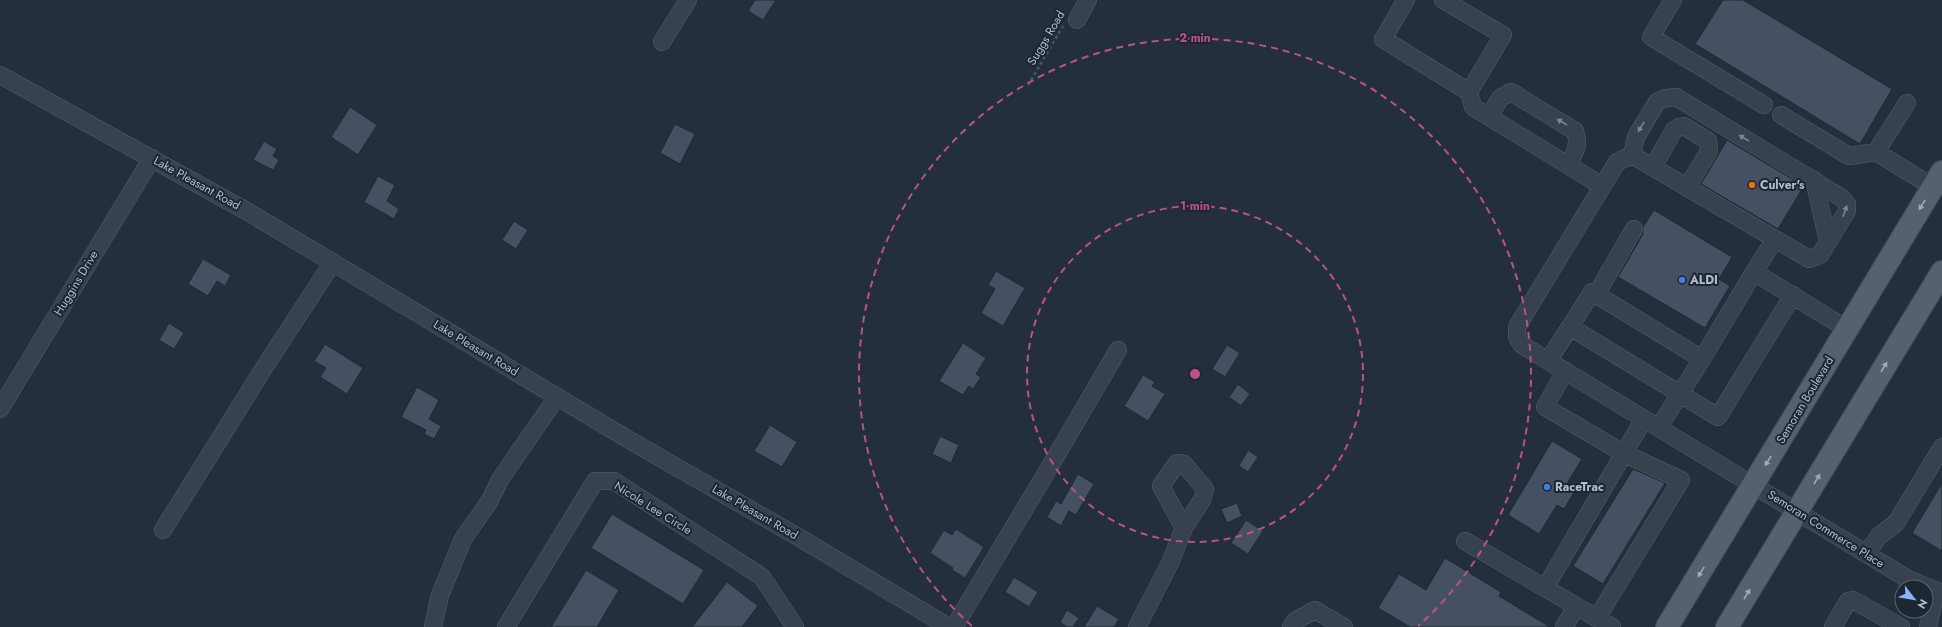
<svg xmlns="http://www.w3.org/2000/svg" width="1942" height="627" font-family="Jost,sans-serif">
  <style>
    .building { fill: #455162; stroke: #1f2835 }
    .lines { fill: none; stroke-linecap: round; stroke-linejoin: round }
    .minor-casing { stroke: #565f6c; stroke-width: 18 }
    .major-casing { stroke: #414a57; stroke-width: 24 }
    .path { stroke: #44595c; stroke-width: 2.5; stroke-dasharray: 3 3; stroke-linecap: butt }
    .minor { stroke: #38414e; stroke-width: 17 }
    .major { stroke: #56606e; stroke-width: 22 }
    .oneway { fill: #7c8592 }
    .oneway2 { fill: #a1aab7 }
    .ring { fill: none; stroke: #bd5182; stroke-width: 2; stroke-dasharray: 7 5 }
    .food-dot { fill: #e8710a; stroke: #1d2633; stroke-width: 1.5 }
    .shop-dot { fill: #3f7fe0; stroke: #1d2633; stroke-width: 1.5 }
    .labels { text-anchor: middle; stroke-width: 4; stroke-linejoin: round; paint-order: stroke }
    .street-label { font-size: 12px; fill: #b4bcc9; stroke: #1d2633 }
    .poi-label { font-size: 12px; font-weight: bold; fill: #b4bcc9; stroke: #1d2633; text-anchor: start }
    .centre { fill: #bd5182; stroke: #1d2633; stroke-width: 2 }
    .ring-label { font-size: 12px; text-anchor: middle; font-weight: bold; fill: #bd5182; stroke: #1d2633; stroke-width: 4; stroke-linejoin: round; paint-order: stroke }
  </style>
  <rect width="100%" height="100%" fill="#242f3e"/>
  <path class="building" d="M755,0h21l-13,20 -15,-9z
    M1723,0h20l149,89 -32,55 -165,-100z
    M350,107l27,18 -19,30 -27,-18z
    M675,124l20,10 -15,30 -20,-11z
    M1727,140l77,46 -26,43 -77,-45z
    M264,141l13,8 -4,7 6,4 -6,10 -20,-10z
    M378,176l17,9 -8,16 12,8 -5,10 -30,-17z
    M1654,210l78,47 -13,22 11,7 -25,42 -87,-51 25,-43v-7z
    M514,221l14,9 -12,19 -14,-9z
    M203,259l28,16 -6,11 -8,-5 -9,15 -20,-12z
    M996,271l29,17 -22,38 -22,-13 14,-24 -7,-4z
    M169,323l15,10 -10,16 -15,-9z
    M963,343l23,15 -10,16 5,3 -8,12 -4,-3 -6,9 -24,-14z
    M325,344l38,24 -16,26 -27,-17 6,-9 -12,-7z
    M1227,345l13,8 -15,24 -13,-8z
    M1143,375l12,7 -3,4 13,8 -17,27 -24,-15z
    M1238,384l12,10 -9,12 -12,-9z
    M417,387l22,13 -10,19 12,7 -7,13 -10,-5 2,-4 -25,-13z
    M770,425l27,17 -15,25 -28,-16z
    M940,436l19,9 -8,18 -19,-9z
    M1552,441l30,18 -16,26 9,6 -11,18 -7,-4 -18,29 -31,-19z
    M1248,450l10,7 -10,15 -9,-6z
    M1633,469l32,14 -62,101 -30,-18z
    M1078,474l16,10 -18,31 -7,-4 -8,15 -14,-9 9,-16 5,3z
    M1942,483v68l-30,-18z
    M1237,503l5,13 -15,7 -6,-14z
    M612,514l92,56 -21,34 -92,-56z
    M1246,520l17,11 -15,23 -17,-11z
    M956,529l28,18 -19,31 -13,-8 1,-2 -23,-15 14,-23 8,5z
    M1445,558l56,34 -2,4 51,31h-140l-32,-19 21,-34 27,16z
    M586,570l33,20 -22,37h-46z
    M1014,577l24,15 -9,15 -24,-15z
    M727,582l31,24 -16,21h-50z
    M1097,606l22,13 -5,8h-30z
    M1067,610l12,8 -6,9h-6l-7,-5z"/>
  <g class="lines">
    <g class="minor-casing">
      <path id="minor" d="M1406,0l-23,39 86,53
        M1443,0l60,35 -34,57 4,15 129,79
        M1673,0l-22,37 113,68
        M1077,20l11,-20
        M662,42l26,-42
        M0,75l250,138 381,228 169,97 149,89
        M1907,103l-31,49 57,35
        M1781,115l68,41 27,-4
        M1489,117l11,-19 11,-6 64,39c5,14 0,21 -7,34
        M1632,155l-15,7 -100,165v10l5,8 386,234 34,14
        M1632,155l4,-18 21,-35 9,-4 10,-1 166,101 5,6v7l-27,44 -11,4 -34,-20 -21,33
        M1632,155l143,84
        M1653,167l21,-37 5,-3 5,-1 24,15 1,10 -22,37
        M1814,180l14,61
        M1596,295l38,-66
        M1793,295l-75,122 -148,-90 22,-35 110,67 52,-87 93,57
        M1548,361l22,-34
        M1565,371l-20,36 78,46 58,27 -84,138
        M0,409l152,-251
        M1659,427l43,-68
        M163,530l99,-159 71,-109
        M1465,541l80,47
        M1866,554l13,-18 17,-13 46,-76
        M433,627l7,-32 23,-56 26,-37 12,-24 56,-81
        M506,627l89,-146h19l148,96 33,50
        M954,627l101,-169 63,-108
        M1137,627l33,-64 14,-35 18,-28 3,-11 -21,-25 -7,-1 -16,23 23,42
        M1291,627l4,-6 20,-11 29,17
        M1564,627l12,-20
        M1612,627l-67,-39 99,-169
        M1833,627l15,-26 5,-1 48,27
        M1928,627l8,-36"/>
    </g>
    <g class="major-casing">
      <path id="major" d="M1667,627l275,-455
        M1727,627l215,-355"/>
    </g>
    <path class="path" d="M1028,85l35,-59"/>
    <use href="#minor" class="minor"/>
    <use href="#major" class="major"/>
  </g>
  <defs><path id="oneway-solid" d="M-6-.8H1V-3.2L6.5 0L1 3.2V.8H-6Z"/></defs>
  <g class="oneway">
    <use href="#oneway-solid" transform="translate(1562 122) rotate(-149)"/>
    <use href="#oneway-solid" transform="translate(1641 127) rotate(121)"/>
    <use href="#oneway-solid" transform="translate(1744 138) rotate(-149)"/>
    <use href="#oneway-solid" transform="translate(1845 211) rotate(-71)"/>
  </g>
  <g class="oneway2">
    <use href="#oneway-solid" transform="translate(1922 205) rotate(121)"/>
    <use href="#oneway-solid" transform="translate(1884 367) rotate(-59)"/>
    <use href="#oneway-solid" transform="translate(1768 461) rotate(121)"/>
    <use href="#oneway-solid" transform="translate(1817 479) rotate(-59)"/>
    <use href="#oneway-solid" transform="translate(1701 572) rotate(121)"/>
    <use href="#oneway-solid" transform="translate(1747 594) rotate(-59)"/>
  </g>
  <g class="ring">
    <circle cx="1195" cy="374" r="168"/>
    <path d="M972 626A336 336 0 1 1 1418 626"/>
  </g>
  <circle class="food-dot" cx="1752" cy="185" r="4"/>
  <g class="shop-dot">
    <circle cx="1682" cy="280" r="4"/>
    <circle cx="1547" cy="487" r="4"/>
  </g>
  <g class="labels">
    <g class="street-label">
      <text transform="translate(1046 38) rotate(-59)" y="4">Suggs Road</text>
      <text transform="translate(197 183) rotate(29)" y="4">Lake Pleasant Road</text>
      <text transform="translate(76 283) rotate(-59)" y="4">Huggins Drive</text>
      <text transform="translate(476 348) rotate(31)" y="4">Lake Pleasant Road</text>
      <text transform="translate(1805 400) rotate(-59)" y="4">Semoran Boulevard</text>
      <text transform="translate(653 508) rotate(32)" y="4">Nicole Lee Circle</text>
      <text transform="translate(755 512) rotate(30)" y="4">Lake Pleasant Road</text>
      <text transform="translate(1826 529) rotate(32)" y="4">Semoran Commerce Place</text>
    </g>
    <g class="poi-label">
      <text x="1760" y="189">Culver's</text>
      <text x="1690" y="284">ALDI</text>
      <text x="1555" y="491">RaceTrac</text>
    </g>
  </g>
  <circle cx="1195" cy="374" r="6" class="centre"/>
  <g class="ring-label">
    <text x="1195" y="42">2 min</text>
    <text x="1195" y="210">1 min</text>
  </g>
  <g transform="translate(1914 599) rotate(121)"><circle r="19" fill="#1d2633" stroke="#59626f"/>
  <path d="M0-3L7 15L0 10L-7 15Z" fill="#8ab4f8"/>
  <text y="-6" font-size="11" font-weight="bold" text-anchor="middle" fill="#b4bcc9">N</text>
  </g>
</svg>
